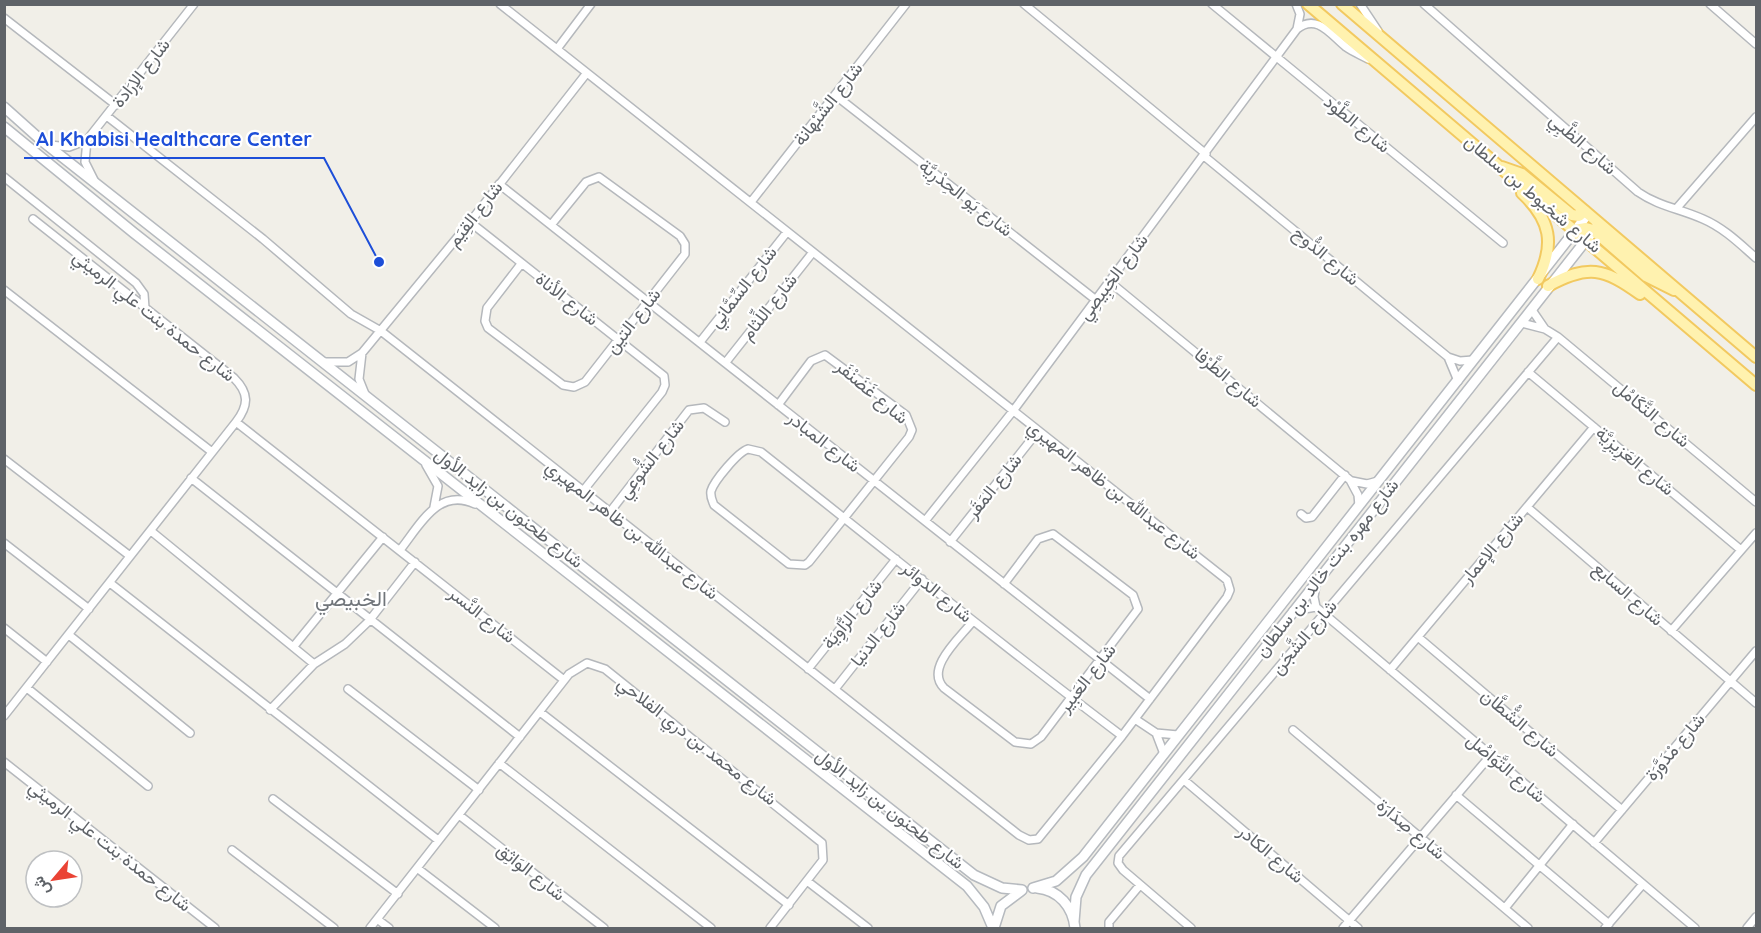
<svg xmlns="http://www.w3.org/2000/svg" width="1761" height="933" font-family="Quicksand,Vazirmatn,sans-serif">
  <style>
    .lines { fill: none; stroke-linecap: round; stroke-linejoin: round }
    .street-casing { stroke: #b5b8bc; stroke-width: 10 }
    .secondary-casing { stroke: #b6babf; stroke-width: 12 }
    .primary-casing { stroke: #f2c960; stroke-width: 14 }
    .street { stroke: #fff; stroke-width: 7 }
    .secondary { stroke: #fff; stroke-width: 9 }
    .primary { stroke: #fff2af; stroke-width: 10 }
    .labels { text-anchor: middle; stroke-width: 4.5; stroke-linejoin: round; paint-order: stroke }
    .street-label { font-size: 18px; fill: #5f6368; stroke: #fff }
    .quarter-label { font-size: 21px; fill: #70757a; stroke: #fff }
    .leader { fill: none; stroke: #1d4ed8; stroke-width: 2 }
    .callout-dot { fill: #1d4ed8; stroke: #fff; stroke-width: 2 }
    .callout-label { font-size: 20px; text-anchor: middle; font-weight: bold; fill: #1d4ed8; stroke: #fff; stroke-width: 4.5; stroke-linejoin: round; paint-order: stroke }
  </style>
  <rect width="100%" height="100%" fill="#f1efe8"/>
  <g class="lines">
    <g class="street-casing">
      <path id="street" d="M1024,4l182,150
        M1212,4l291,239
        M1360,4l18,27
        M1424,4l214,188c20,14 43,17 65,27 21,9 37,25 53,39
        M1710,4l46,40
        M4,18l112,87
        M1297,29c20,-16 34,6 49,18 7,5 15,8 22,12
        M557,49l34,-45
        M835,95l261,205
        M108,117l155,122 88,75 30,17 638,504 10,5 9,-1 84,-103 105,-139 3,-7 -3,-10 -727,-576
        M87,140l-2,22 9,18
        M50,145l19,2 18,-7 107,-136
        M1204,156l244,201 10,24
        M4,177l132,106 8,11 1,14
        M499,184l651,515
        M751,202l155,-198
        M1676,209l80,-92
        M470,222l194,154 1,9 -3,7 -79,99
        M521,264l-34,44 -2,13 3,7 75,57 11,2 11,-5 100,-128v-10l-5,-8 -81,-59 -13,5 -35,43
        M1110,282l240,198 8,15 1,11
        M4,290l208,162
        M1532,310l13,19
        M1522,323l23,6 13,8 198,165
        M700,342l87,-110
        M362,353l-3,26 6,15
        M1448,357l12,4 13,-1
        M324,362h24l14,-9 108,-131 116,-148
        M726,362l87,-110
        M1528,372l213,178
        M778,405l33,-44 14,-6 81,60 6,15 -3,7 -100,125 -4,3 -16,-1 -75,-59c-2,-5 -4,-8 -3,-14 3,-10 27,-39 37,-42l13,3c120,95 239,192 361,284
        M236,422l328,258
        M4,459l126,97
        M426,465l12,21 -4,21
        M191,478l329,259
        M1352,481l15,3 11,-3
        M1527,507l229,196
        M610,512l79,-102 15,-2 21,14
        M1301,514l5,4 6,-1 33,-42
        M925,521l88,-110 284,-382 3,-15 -4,-10
        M151,531l163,133
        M950,542l88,-111
        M4,543l85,66
        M400,550c20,-25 38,-63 75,-46
        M110,583l328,257
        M1316,585l-2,12 2,10 379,321
        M1293,611l23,-4
        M973,621c-12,16 -49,47 -29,67l71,54 16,2 10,-7 97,-128 -5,-14 -80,-61 -15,5 -34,45
        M4,628l43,34
        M1671,631l85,-98
        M69,635l121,98
        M1418,637l204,173
        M294,646l89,-109
        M808,669l88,-110
        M1390,670l204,-243
        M27,688l121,98
        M348,689l131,101
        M835,689l87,-110
        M270,710l44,-46 31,-20 24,-23 46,-59
        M540,712l249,193
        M4,716l232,-294c13,-17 13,-29 -2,-44l-201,-159
        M1135,719l21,14 22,2
        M1293,730l235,198
        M1156,733l8,21
        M4,762l211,166
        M499,763l212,165
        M1184,780l174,148
        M1456,795l153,129
        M273,799l125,95
        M459,815l145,113
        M1594,843l162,-192
        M232,850l102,78
        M417,868l78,60
        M807,881l61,47
        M1505,908l68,-84
        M377,919l12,9
        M370,928l199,-254 18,-11 18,6 217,174 1,17 -53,68
        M1109,928v-6l31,-37
        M1191,928l-68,-58 -5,-7 1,-7 439,-519
        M1343,928l148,-173
        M1605,928l38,-44
        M1747,928l9,-11"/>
    </g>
    <g class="secondary-casing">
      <path id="secondary" d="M4,107l38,34 932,734 28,13 20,2
        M4,127l130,106 833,653 17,21 9,21
        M1033,888l23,-7 27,-24 505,-643
        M1037,888c22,2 36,19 38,40
        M1074,922l2,-25 10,-22 512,-650
        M994,928l7,-22 20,-15"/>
    </g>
    <g class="primary-casing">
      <path id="primary" d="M1308,4l448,381
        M1342,4l414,353
        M1502,167l20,7 50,41 7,1 6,-5
        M1522,193c29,27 33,51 16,86
        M1575,230l11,-2 7,2 53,46 28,14
        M1548,286c40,-22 56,-18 92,8"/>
    </g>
    <use href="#street" class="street"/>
    <use href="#secondary" class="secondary"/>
    <use href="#primary" class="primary"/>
  </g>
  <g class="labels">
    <g class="street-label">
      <text transform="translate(141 73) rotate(-52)" y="6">شارع الإرَادة</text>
      <text transform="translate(828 104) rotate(-52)" y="6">شارع الشَّبْهانة</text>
      <text transform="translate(1357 124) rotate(39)" y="6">شارع الطَّوْد</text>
      <text transform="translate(1583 144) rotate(41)" y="6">شارع الظَّبِي</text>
      <text transform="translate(1533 194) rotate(40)" y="6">شارع شخبوط بن سلطان</text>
      <text transform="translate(966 198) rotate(38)" y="6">شارع يَو الحِدْرِيَّة</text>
      <text transform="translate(475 214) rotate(-52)" y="6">شارع القِيَم</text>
      <text transform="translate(1326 256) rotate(40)" y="6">شارع الدُّوح</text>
      <text transform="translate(1113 277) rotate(-53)" y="6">شارع الخِبِيصِي</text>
      <text transform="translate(743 287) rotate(-52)" y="6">شارع السِّمَّانِي</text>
      <text transform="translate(567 299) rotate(38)" y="6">شارع الأناة</text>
      <text transform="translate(769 307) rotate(-52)" y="6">شارع اللِّثام</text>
      <text transform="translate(154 316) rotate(38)" y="6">شارع حمدة بنت علي الرميثي</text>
      <text transform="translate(633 321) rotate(-52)" y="6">شارع التين</text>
      <text transform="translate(1228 378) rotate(40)" y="6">شارع الطَّرْفا</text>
      <text transform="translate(872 392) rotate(40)" y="6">شارع غَضَنْفَر</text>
      <text transform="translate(1652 414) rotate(40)" y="6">شارع التَّكَامُل</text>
      <text transform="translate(824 442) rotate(38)" y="6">شارع المبادر</text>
      <text transform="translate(651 459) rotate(-52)" y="6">شارع الشُّوعِي</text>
      <text transform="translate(1635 461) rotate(40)" y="6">شارع العَزِيزِيَّة</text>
      <text transform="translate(994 486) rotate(-51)" y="6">شارع المَقَر</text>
      <text transform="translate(1114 490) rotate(38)" y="6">شارع عبدالله بن ظاهر المهيري</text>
      <text transform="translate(509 508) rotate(38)" y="6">شارع طحنون بن زايد الأول</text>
      <text transform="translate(632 530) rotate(38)" y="6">شارع عبدالله بن ظاهر المهيري</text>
      <text transform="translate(1492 548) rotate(-50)" y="6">شارع الإعمار</text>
      <text transform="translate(1327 568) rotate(-52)" y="6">شارع مهره بنت خالد بن سلطان</text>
      <text transform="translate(937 592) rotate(39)" y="6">شارع الدوائر</text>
      <text transform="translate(1628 594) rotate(41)" y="6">شارع السابع</text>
      <text transform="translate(852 614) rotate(-51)" y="6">شارع الزَّاوِيَة</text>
      <text transform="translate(482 615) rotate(38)" y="6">شارع النَّسر</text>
      <text transform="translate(878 634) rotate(-52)" y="6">شارع الدنيا</text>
      <text transform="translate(1304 637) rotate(-50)" y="6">شارع الشَّجَن</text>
      <text transform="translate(1087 678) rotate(-52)" y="6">شارع العَبِير</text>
      <text transform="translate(1520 723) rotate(40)" y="6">شارع الشُّطَّان</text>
      <text transform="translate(697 741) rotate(38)" y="6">شارع محمد بن دري الفلاحي</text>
      <text transform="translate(1675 747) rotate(-50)" y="6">شارع مْدَوَّرَة</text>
      <text transform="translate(1506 768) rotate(40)" y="6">شارع التَّوَاصُل</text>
      <text transform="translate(890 809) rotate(38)" y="6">شارع طحنون بن زايد الأول</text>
      <text transform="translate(1411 829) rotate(40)" y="6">شارع صِدَارَة</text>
      <text transform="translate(110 846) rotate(38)" y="6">شارع حمدة بنت علي الرميثي</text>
      <text transform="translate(1271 854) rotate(40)" y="6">شارع الكادر</text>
      <text transform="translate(531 872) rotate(38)" y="6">شارع الوَاثِق</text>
    </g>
    <g class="quarter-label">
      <text x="351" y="606">الخبيصي</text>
    </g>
  </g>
  <path class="leader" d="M379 262L324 158H24"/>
  <circle class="callout-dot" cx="379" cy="262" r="6"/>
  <g class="callout-label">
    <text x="174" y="146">Al Khabisi Healthcare Center</text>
  </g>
  <rect width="1761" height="933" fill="none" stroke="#5f6368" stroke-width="12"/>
  <g transform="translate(54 879) rotate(241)"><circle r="28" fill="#ffffff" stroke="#bfc1c3" stroke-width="1.5"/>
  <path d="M0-4.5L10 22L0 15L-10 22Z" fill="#ea4335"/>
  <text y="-9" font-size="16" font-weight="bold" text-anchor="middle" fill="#5f6368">ش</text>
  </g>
</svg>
